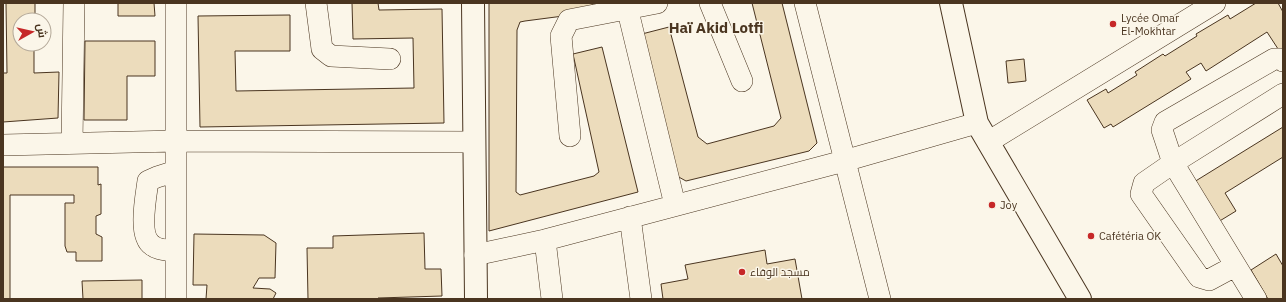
<svg xmlns="http://www.w3.org/2000/svg" width="1286" height="302" font-family="'IBM Plex Sans',Cairo,sans-serif">
  <style>
    .building { fill: #ecdcbc; stroke: #4a3520 }
    .lines { fill: none; stroke-linecap: round; stroke-linejoin: round }
    .minor-casing { stroke: #4a3520; stroke-width: 22 }
    .major-casing { stroke: #4a3520; stroke-width: 24 }
    .minor { stroke: #fbf6e9; stroke-width: 21 }
    .major { stroke: #fbf6e9; stroke-width: 22 }
    .poi-dot { fill: #c62828; stroke: #fbf6e9; stroke-width: 1.5 }
    .labels { text-anchor: middle; stroke-width: 3; stroke-linejoin: round; paint-order: stroke }
    .poi-label { font-size: 11px; fill: #4a3520; stroke: #fbf6e9; text-anchor: start }
    .district-label { font-size: 15px; font-weight: bold; fill: #4a3520; stroke: #fbf6e9 }
  </style>
  <rect width="100%" height="100%" fill="#fbf6e9"/>
  <path class="building" d="M6,3h29v17h-15v24h14v29l25,-1 -1,46 -55,4v-49h4z
    M118,3h36l1,13h-37z
    M352,3h26l1,7 63,-1 2,114 -244,4 -2,-111 92,-1v36h-55l1,40 178,-3 -1,-50 -60,1z
    M489,3h103l2,9 -69,9 -5,1 -3,8 -1,162 4,3 74,-19 5,-4 -26,-118 29,-7 36,145 -149,39z
    M752,3h30l35,140 -8,8 -123,30 -11,-6 -37,-140 31,-8 29,110 9,7 67,-18 7,-8z
    M1256,3h22l5,9v42l-1,1 -15,-23 -61,39 -5,-8 -15,9 5,7 -78,48 -2,-3 -7,4 -17,-28 19,-11 2,4 29,-18 -2,-3 28,-18 2,2 32,-20 -1,-2 32,-19 2,4z
    M85,41h70v35h-28v44h-43z
    M1024,59l2,22 -18,2 -2,-22z
    M1283,127v30l-58,36 11,18 -18,11 -24,-40z
    M3,167h95v18l3,-1v30l-5,2v18l6,3v24h-26v-9h-9l-2,-6v-43h9v-8h-64v104h-7z
    M424,233l1,36h16l1,27 -64,2v1h-70l-1,-51h26v-12z
    M194,234l70,1 12,8 -1,35h-16l-6,10 17,1 6,4 -3,6h-67l1,-14h-14z
    M765,250l2,14 28,-5 7,40h-139l-2,-15 27,-5 -3,-14z
    M1276,254l7,12v33h-15l-17,-29z
    M142,280v19h-59l-1,-18z"/>
  <g class="lines">
    <g class="minor-casing">
      <path id="minor" d="M176,3v296
        M316,3l6,46 9,7 59,3
        M626,3l49,202
        M710,3l32,78
        M805,3l75,296
        M570,136l-9,-100 8,-16 88,-17
        M988,142l227,-139
        M72,143l2,-140
        M3,145l173,-4 298,1
        M176,171l-19,6 -9,4c-2,15 -10,55 4,64 5,5 17,5 24,7
        M630,217l11,82
        M545,240l7,59
        M475,255l70,-15 299,-79 133,-38
        M1235,266l-26,14 -10,-3 -58,-83 3,-11 29,-20 110,-69
        M1256,299l-83,-136 -11,-33 3,-8 109,-63h7l2,2"/>
    </g>
    <g class="major-casing">
      <path id="major" d="M473,3l3,296
        M951,3l26,120 103,176"/>
    </g>
    <use href="#minor" class="minor"/>
    <use href="#major" class="major"/>
  </g>
  <g class="poi-dot">
    <circle cx="1113" cy="24" r="4"/>
    <circle cx="992" cy="205" r="4"/>
    <circle cx="1091" cy="236" r="4"/>
    <circle cx="742" cy="272" r="4"/>
  </g>
  <g class="labels">
    <g class="poi-label">
      <text x="1121" y="22">Lycée Omar<tspan x="1121" dy="13">El-Mokhtar</tspan></text>
      <text x="1000" y="209">Joy</text>
      <text x="1099" y="240">Cafétéria OK</text>
      <text x="750" y="276">مسجد الوفاء</text>
    </g>
    <g class="district-label">
      <text x="716" y="33">Haï Akid Lotfi</text>
    </g>
  </g>
  <rect width="1286" height="302" fill="none" stroke="#4a3520" stroke-width="8"/>
  <g transform="translate(32 32) rotate(82)"><circle r="19" fill="#fbf6e9" stroke="#b4a999"/>
  <path d="M0-3L7 15L0 10L-7 15Z" fill="#c62828"/>
  <text y="-6" font-size="11" font-weight="bold" text-anchor="middle" fill="#4a3520">ش</text>
  </g>
</svg>
